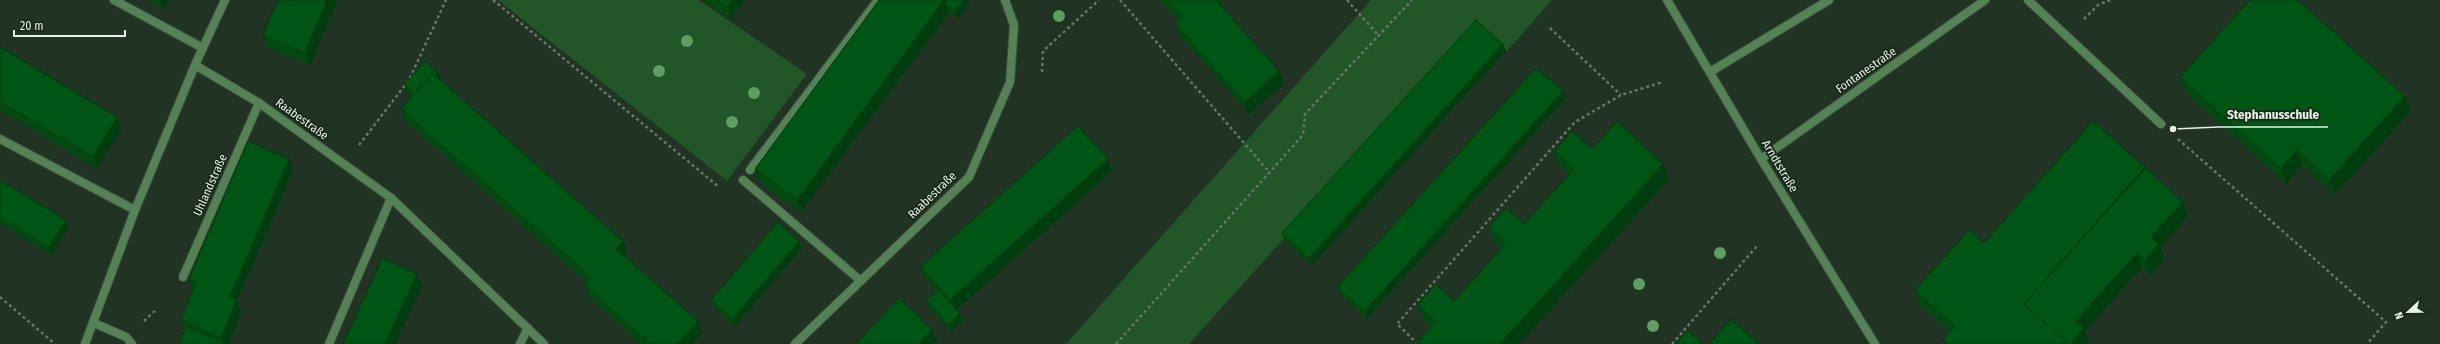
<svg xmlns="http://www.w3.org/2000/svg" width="2440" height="344" font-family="'Fira Sans Condensed',sans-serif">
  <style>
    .green { fill: #225527 }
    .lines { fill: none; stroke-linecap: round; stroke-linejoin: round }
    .service-casing { stroke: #3d4e3d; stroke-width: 10 }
    .minor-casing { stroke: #3d4e3d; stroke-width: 10 }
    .path { stroke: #667667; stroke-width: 2.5; stroke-dasharray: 3 3; stroke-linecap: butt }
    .service { stroke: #558157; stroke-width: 8 }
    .minor { stroke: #558157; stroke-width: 8 }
    .tree { fill: #609d63 }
    .wall { fill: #004911 }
    .shaded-wall { fill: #003c0e }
    .building { fill: #005514; stroke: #003c0e }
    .labels { text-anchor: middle; stroke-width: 3.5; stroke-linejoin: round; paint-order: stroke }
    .street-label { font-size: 12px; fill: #e6f2e6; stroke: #182918 }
    .leader { fill: none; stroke: #e6f2e6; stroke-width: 1.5 }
    .callout-dot { fill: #e6f2e6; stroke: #182918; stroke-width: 1.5 }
    .callout-label { font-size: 13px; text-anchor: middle; font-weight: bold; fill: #e6f2e6; stroke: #182918; stroke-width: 3.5; stroke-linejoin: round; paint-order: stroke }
  </style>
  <rect width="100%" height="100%" fill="#213322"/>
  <path class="green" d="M498,0h201l108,74 -80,107z
    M1371,0h181l-45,51 -29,-28 -289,321h-123z"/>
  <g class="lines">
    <g class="service-casing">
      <path id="service" d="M114,0l89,48
        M2028,0l133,124
        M1710,72l119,-72
        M0,139l135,71
        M750,170l128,-170
        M743,180l118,101
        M183,277l76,-174
        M94,323l32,14 6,7
        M329,344l62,-146
        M520,344l8,-16"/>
    </g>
    <g class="minor-casing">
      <path id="minor" d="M1667,0l94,159 114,185
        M195,65l64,38 132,95 153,146
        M1761,159l224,-159
        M85,344l50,-134 60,-145 30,-65
        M795,344l174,-167 41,-95 4,-57 -9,-25"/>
    </g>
    <path class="path" d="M493,0l226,187
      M1120,0l150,173
      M1347,0l32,36
      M2084,19l14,-14 12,-5
      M1550,28l71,67
      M1042,72l1,-21 56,-51
      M2178,139l208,183 -19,22
      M359,145l50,-65 37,-80
      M0,297l55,47
      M144,321l13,-12
      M1116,344l187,-209 2,-21 107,-114
      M1418,344l-21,-20 178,-202 46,-27 42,-13
      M1672,344l85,-98"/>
    <use href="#service" class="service"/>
    <use href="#minor" class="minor"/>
  </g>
  <g class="tree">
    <circle cx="1059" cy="16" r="6"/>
    <circle cx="687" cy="41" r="6"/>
    <circle cx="659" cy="71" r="6"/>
    <circle cx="754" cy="93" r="6"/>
    <circle cx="732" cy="122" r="6"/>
    <circle cx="1720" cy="253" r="6"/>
    <circle cx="1639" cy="284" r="6"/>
    <circle cx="1653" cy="326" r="6"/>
  </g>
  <path class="wall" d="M148,0h20l-5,9z
    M337,0l-27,65 -42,-18 -5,-12z
    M703,0h41l-13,19z
    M879,0h88l2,4 -11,15 -9,-7 -148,200 -42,-31 -4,-12z
    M1160,0h59l-2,2 62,69 5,12 -36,32 -1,-4 -67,-75 -5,-12 4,-3z
    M1503,44l2,7 -193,214 -27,-24 -3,-8z
    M0,47l121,82 -24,39 -97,-58z
    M438,73l3,7 182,161 4,12 -2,3 73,65 4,12 -10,11h-50l-53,-47 -5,-12 3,-3 -182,-162 -4,-11 10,-13 -4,-4 -3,-7z
    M2180,77l225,19 5,15 -75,83 -33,-30 -16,20 -100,-92z
    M1563,91l2,8 -199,220 -26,-25 -3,-7z
    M1592,149l77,30 -238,147 -8,-7 -5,-15 36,-3 48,-53 -7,-6 -6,-15 35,-3 45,-50 -9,-8 -6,-15z
    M2146,168l37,34 5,14 -28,31 4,11 -14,16 -8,-7 -57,64 4,11 -2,2h-142l-2,-5 7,-7 -30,-27 -5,-15 69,-47z
    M293,170l-56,131 4,11 -13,32h-49l6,-13 -4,-11 12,-29 -4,-12z
    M1112,171l-156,139 7,11 -12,11 -22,-24 -3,-8 10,-8 -11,-14 -5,-11z
    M0,180l68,47 -16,28 -52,-32z
    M799,241l3,7 -67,78 -21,-19 -3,-7z"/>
  <path class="shaded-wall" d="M159,0h9l-5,9z
    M327,0h10l-27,65 -5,-12z
    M732,0h12l-13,19 -4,-12z
    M944,0l5,12 -148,200 -4,-12z
    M964,0h3l2,4 -11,15 -3,-8z
    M1503,44l2,7 -193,214 -3,-7z
    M1279,71l5,12 -36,32 -4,-12z
    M438,73l3,7 -24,16z
    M1563,91l2,8 -199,220 -2,-7z
    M2405,96l5,15 -75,83 -6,-14z
    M117,117l4,12 -24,39 -4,-11z
    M2297,150l5,14 -16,20 -5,-15z
    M289,159l4,11 -56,131 4,11 -13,32h-5l-2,-6 9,-41z
    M1108,159l4,12 -158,141 -4,-12z
    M1663,164l6,15 -150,165h-19z
    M2145,167l6,15 -117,131 -10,-9z
    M2183,202l5,14 -28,31 4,11 -14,16 -5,-14 6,-23z
    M66,220l2,7 -16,28 -3,-8z
    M623,241l4,12 -6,7 -5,-11z
    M799,241l3,7 -67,78 -2,-7z
    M2137,253l5,14 -57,64 4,11 -2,2h-16l5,-23z
    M417,274l5,12 -27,58h-10z
    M960,314l3,7 -12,11 -3,-7z
    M698,321l4,12 -10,11h-15z
    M932,329l5,12 -3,3h-15z"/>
  <path class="building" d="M278,0h49l-22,53 -42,-18z
    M716,0h16l-5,7z
    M879,0h65l-147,200 -42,-31z
    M944,0h20l-9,11 -9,-7z
    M1167,0h49l63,71 -35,32 -1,-3 -68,-76 8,-6z
    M2250,0h48l107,96 -76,84 -32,-30 -16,19 -101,-92z
    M1476,20l27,24 -194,214 -27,-25z
    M0,47l117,70 -24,40 -93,-56z
    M425,61l13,12 -3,3 -3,-3 -18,21 -10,-9z
    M1536,68l27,23 -199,221 -27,-25z
    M432,73l191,168 -7,8 82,72 -21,23h-26l-67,-59 7,-8 -190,-168z
    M1617,121l46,43 -163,180h-85l21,-23 -18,-17 18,-20 18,17 52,-58 -17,-16 17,-19 18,16 50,-55 -20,-18 18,-20 20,18z
    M2093,121l52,46 -121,137 43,38 -2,2h-116l-6,-5 12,-13 -40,-36 54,-60 15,13z
    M1078,126l30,33 -158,141 -30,-33z
    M248,141l41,18 -59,138 7,3 -16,38 -40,-18 15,-37 -7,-4z
    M2146,168l37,34 -32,35 8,7 -14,16 -8,-7 -61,68 8,7 -13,16h-5l1,-1v-1l-43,-38z
    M0,180l66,40 -17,27 -49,-29z
    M778,222l21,19 -66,78 -22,-19z
    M382,258l35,16 -32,70h-42z
    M939,290l21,24 -12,11 -22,-25z
    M899,298l33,31 -13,15h-63z
    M1731,319l28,25h-50z
    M186,327l41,17h-48z
    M1688,330l15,14h-27z"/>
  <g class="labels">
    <g class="street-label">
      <text transform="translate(1866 70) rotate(-35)" y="4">Fontanestraße</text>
      <text transform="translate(302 119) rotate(36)" y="4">Raabestraße</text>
      <text transform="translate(1780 166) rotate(59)" y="4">Arndtstraße</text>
      <text transform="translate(210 185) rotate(-66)" y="4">Uhlandstraße</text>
      <text transform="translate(932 195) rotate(-44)" y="4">Raabestraße</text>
    </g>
  </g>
  <path class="leader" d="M2173 129L2219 127H2328"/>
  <circle class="callout-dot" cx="2173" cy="129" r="4"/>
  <g class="callout-label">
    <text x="2273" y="119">Stephanusschule</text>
  </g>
  <g transform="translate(2408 312) rotate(248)" stroke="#182918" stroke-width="3" paint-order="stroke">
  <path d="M0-3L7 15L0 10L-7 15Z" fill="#e6f2e6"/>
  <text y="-6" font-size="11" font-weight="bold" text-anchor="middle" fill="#e6f2e6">N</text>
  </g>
  <path d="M14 30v6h111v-6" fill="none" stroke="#e6f2e6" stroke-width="2"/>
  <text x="20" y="30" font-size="12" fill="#e6f2e6" stroke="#182918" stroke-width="3" paint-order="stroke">20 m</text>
</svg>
